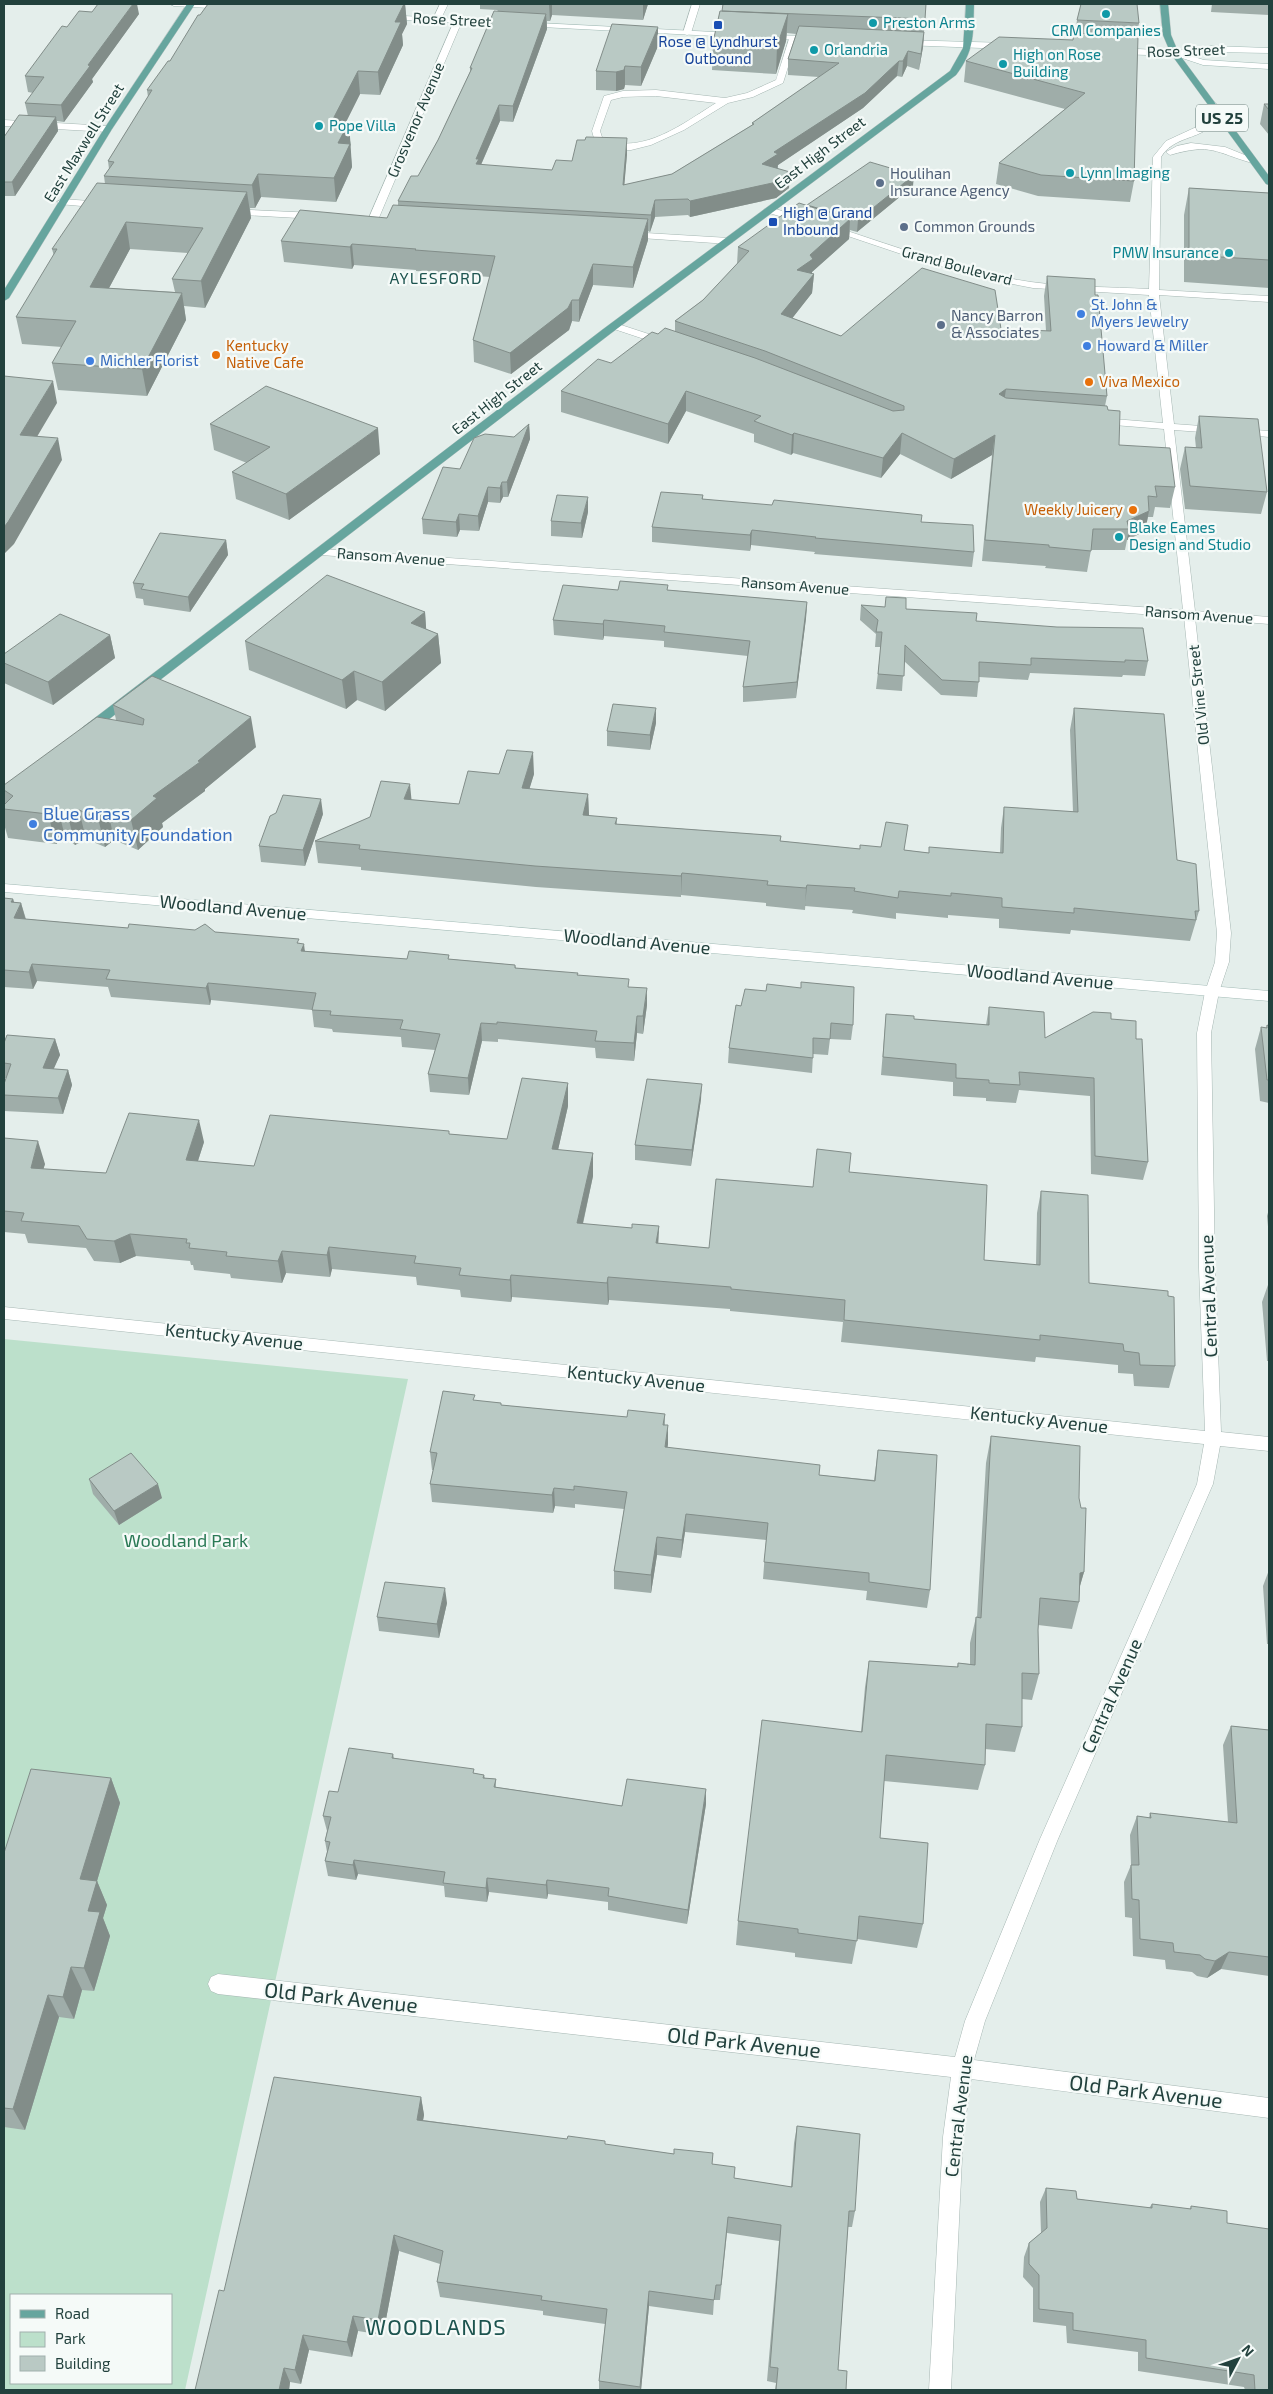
<svg xmlns="http://www.w3.org/2000/svg" width="1273" height="2394" font-family="'Exo 2',sans-serif">
  <style>
    .green { fill: #bce0cb; fill-rule: evenodd }
    .lines { fill: none; stroke-linecap: round; stroke-linejoin: round }
    .street-casing { stroke: #a6b7b3; stroke-width: 1 }
    .secondary-casing { stroke: #a1bab5; stroke-width: 1 }
    .primary-casing { stroke: #c1cac9; stroke-width: 1 }
    .street { fill: #fff; fill-rule: evenodd }
    .secondary { fill: #fff; fill-rule: evenodd }
    .primary { fill: #66a59e; fill-rule: evenodd }
    .wall { fill: #9fada9; fill-rule: evenodd }
    .shaded-wall { fill: #828d89 }
    .building { fill: #b9c9c4; stroke: #828d89 }
    .culture-dot { fill: #0f9aa8; stroke: #f5faf8; stroke-width: 2 }
    .transit-dot { fill: #1a4fb4; stroke: #f5faf8; stroke-width: 2 }
    .service-dot { fill: #5c6f8a; stroke: #f5faf8; stroke-width: 2 }
    .shop-dot { fill: #3f7fe0; stroke: #f5faf8; stroke-width: 2 }
    .food-dot { fill: #e8710a; stroke: #f5faf8; stroke-width: 2 }
    .labels { text-anchor: middle; stroke-width: 4.5; stroke-linejoin: round; paint-order: stroke }
    .far-street-label { font-size: 15px; fill: #22413d; stroke: #f5faf8 }
    .far-culture-label { font-size: 15px; fill: #0d838f; stroke: #f5faf8; text-anchor: start }
    .far-transit-label { font-size: 15px; fill: #164399; stroke: #f5faf8 }
    .far-service-label { font-size: 15px; fill: #4e5e75; stroke: #f5faf8; text-anchor: start }
    .far-shop-label { font-size: 15px; fill: #366cbe; stroke: #f5faf8; text-anchor: start }
    .far-food-label { font-size: 15px; fill: #c56008; stroke: #f5faf8; text-anchor: start }
    .shield { fill: #f5faf8; stroke: #617875; stroke-width: 1 }
    .shield-label { font-size: 16px; font-weight: bold; fill: #22413d }
    .far-neighbourhood-label { font-size: 16px; letter-spacing: 1px; fill: #1d544f; stroke: #f5faf8 }
    .shop-label { font-size: 18px; fill: #366cbe; stroke: #f5faf8; text-anchor: start }
    .street-label { font-size: 18px; fill: #22413d; stroke: #f5faf8 }
    .park-label { font-size: 18px; fill: #2a7955; stroke: #f5faf8 }
    .near-street-label { font-size: 21px; fill: #22413d; stroke: #f5faf8 }
    .near-neighbourhood-label { font-size: 22px; letter-spacing: 1px; fill: #1d544f; stroke: #f5faf8 }
  </style>
  <rect width="100%" height="100%" fill="#e4eeeb"/>
  <path class="green" d="M4,1339l404,40 -223,1011h-181zM11,2295h160v88h-160z"/>
  <g class="lines">
    <g class="street-casing">
      <path id="street" d="M440,4h8l-8,17h-6l-1,-2z
        M692,4h8l-9,29 -4,2 -4,-2z
        M455,19l7,2 -84,199 -8,2 -2,-2z
        M790,36l7,2 -14,45 -30,14 -25,6 -44,27 -33,15 -20,5h-16l-20,-8 -3,-11 12,-35 19,-5 33,-1 69,8 22,-5 29,-13zM656,96l60,7c-34,21 -71,51 -113,37l-3,-9 11,-31 12,-3z
        M1212,100l4,3c4,41 -38,26 -55,54l-2,133 110,6v6l-110,-7 15,129 41,3 5,3 -5,3 -41,-3 21,181 74,6v7l-74,-6 36,315 -2,29 -10,30 -8,41 4,235 6,164 48,5v14l-49,-5 -7,38 -155,355 -73,182 -11,39 295,38v20l-298,-39 -8,58 -12,253h-22l14,-253 8,-60 -733,-83 -7,-3 -3,-7 3,-7 7,-3 737,83 10,-36 75,-182 157,-355 7,-40 -1200,-125v-12l1201,124 -6,-163 -2,-235 8,-41 10,-30 2,-29 -33,-316 -863,-62 -6,-3 6,-3 862,61 -19,-181 -63,-5 -5,-3 5,-3 62,5 -14,-128 -116,-7 -26,-5 -79,-20 -101,-34 8,-2c65,21 129,45 196,55 38,5 79,5 118,7l4,-132 13,-16 39,-18 3,-8v-12z
        M4,120l104,6 4,3 -4,3 -104,-6z
        M1191,143l34,4 32,13 -5,3c-38,-11 -40,-20 -82,-8l-4,-3 11,-6z
        M62,199l42,3 5,3 -5,3 -45,-4 -2,-2z
        M769,207l36,11 2,2 -5,3 -36,-11 -2,-2z
        M229,209l87,4 5,3 -5,3 -90,-5 -2,-2z
        M629,232l100,6 5,3 -5,3 -103,-7v-4z
        M615,323l55,18 1,2 -1,2h-8l-51,-17v-4z
        M1241,429l28,2v6l-32,-3v-4z"/>
    </g>
    <g class="secondary-casing">
      <path id="secondary" d="M170,4c13,-1 52,-4 61,3l-4,2 -53,-3z
        M384,15l350,18 4,2 -4,2 -347,-18 -4,-2z
        M764,35l50,1 4,2 -4,2 -47,-1h-3z
        M901,40l107,3 4,3 -4,3 -104,-4 -4,-3z
        M1212,46l57,2v5l-57,-1 -24,3 16,5 65,4v5l-66,-4 -27,-9 -57,-2 -4,-3 4,-3 56,3z
        M4,884l1265,107v10l-1265,-109z"/>
    </g>
    <g class="primary-casing">
      <path id="primary" d="M187,4h8l-83,125 -103,169 -5,3v-11l100,-161z
        M966,4h8c-1,30 1,46 -18,71l-346,259 -519,399h-8l-2,-3 2,-3 519,-397 348,-259 13,-23z
        M1160,4h8l3,31 8,19 90,122v9l-3,-1 -95,-130 -8,-19z"/>
    </g>
    <use href="#street" class="street"/>
    <use href="#secondary" class="secondary"/>
    <use href="#primary" class="primary"/>
  </g>
  <path class="wall" d="M208,4h197l2,20 -5,10 1,11 -23,50 -20,-1 -14,28 5,23 -1,2 2,20 -16,35 -75,-5 -6,11h-5l1,10 -46,90 -21,-2 2,14 -39,76 -89,-6 -6,-27 10,-16 -40,-3 -6,-27 38,-61 -2,-7 53,-65 -1,-8 5,-7 -1,-8 40,-64 -1,-7 23,-29zM130,249l58,4 -16,26 3,13 -66,-4z
    M480,4h168l-5,16 -91,-5 -2,6h-3v8l-34,93 -13,-1 -19,44 71,5 20,-9 55,-7 -3,31 48,-11 80,-49v-2l67,-46 -31,-2v-16l8,-25 -9,-1 -1,8 -10,33 -64,-4 1,-28 7,-31 206,-7 -3,43 -4,23 -12,-4 -5,11 -5,-1 -34,32 -85,57v4l12,3 -1,16 -13,10 -86,19 -2,-2 -33,2 -5,15 -2,-1v9l-15,48 -40,-3 -14,37 -7,-1 -3,9 -58,44 -37,-12 -1,-22 17,-63 -74,-6v-1l-62,-5 -2,4 -68,-7 -3,-21 106,-23 11,-13v-4l20,-25 20,-36 32,-68v-4l28,-57 -1,-1 -17,-1z
    M1212,4h57v11l-58,-3z
    M139,14l-47,65 1,3 -29,40 -7,-1 1,10 -43,65h-11v1v-60l24,-21 -3,-13 8,-10 -5,-1 -3,-16 42,-49z
    M1077,20l62,3 -2,13 -3,145 -4,21 -92,-6 -42,-12 3,-21 66,-54 -101,-27 2,-21 107,-21 2,-7z
    M658,46l-17,40 -16,-1 -1,4 -8,2 -20,-1v-19z
    M1264,104h5v31l-9,-11z
    M913,186l-56,46 -7,-2 -1,9 -37,33v1l2,1 -2,19 -20,25 49,18 160,-7 45,2 -2,-35 3,-20 48,19 12,101 -2,10 3,4 11,35 56,42 -5,21 -15,-1 -2,10h-5l-3,14 -18,9 -2,10h-34l-4,22 -42,-4 1,-2 -64,-5 10,-106 -41,24 -51,-25 -19,24 -88,-25 -2,2 -37,-13v-8l-68,-23 -18,33 -107,-32v-21l50,-28 47,-29 17,-3v-10l28,-21 34,-36 1,-17 69,-41v-1z
    M1189,188l80,5v95l-85,-6v-67z
    M1199,416l68,76 -6,22 -76,-5 -5,-40 5,-22 11,1 -1,-10z
    M210,424l170,30 -91,66 -53,-21 -4,-27 15,-9 -33,-13z
    M529,424l1,15 -22,58h-5l-3,6 -12,-1 -9,29 -19,-1 -3,7 -34,-3 -1,-15 38,-50 54,-32z
    M703,495v4l218,23 53,30 -2,15 -158,-13 1,-2 -64,-7 -1,6 -98,-9v-15z
    M588,512l-6,26 -31,-2v-15z
    M226,540l2,15 -38,57 -46,-7 -1,-6 -7,-1 -3,-15z
    M618,590h50l139,12 -1,16 -10,80 -53,4v-15l5,-31 -84,-9v-6l-60,-5 -1,4 -49,-5 -1,-15z
    M861,605l45,4 70,12 172,40 -3,15 -22,-1 -1,2 -92,-4 -2,7 -49,-3 -2,20 -36,-2 -37,-34 -2,30 -26,-2 5,-42h-6l1,-13 -16,-14z
    M425,612l1,17 12,5 3,29 -56,48 -28,-11 -11,9 -97,-39 -4,-29z
    M110,635l5,23 -62,47 -49,-22v-29z
    M113,705l143,42 -51,42v2l-43,32 1,4 -25,23 -24,-10 -9,7 -19,-8 -11,6 -10,-8 -9,7 -48,-6 -4,-14v-39l112,-65z
    M1074,708l103,152 22,51 -9,30 -119,-11 -1,4 -71,-6v-9l-51,-4v3l-52,-5v6l-44,-6 1,-3 -48,-4v4l-39,-4v-3l-85,-8v2l-145,-10 -175,-17v-3l-43,-4 -3,-22 96,-41 48,4 40,-30h35l-5,15 59,5 1,22 28,2v6l164,12 -1,5 80,8 45,1 24,3h71l1,-25 3,-21 69,5 -3,-82z
    M656,723l-6,27 -43,-4v-15z
    M323,814l-18,52 -44,-4 -2,-16z
    M4,898l9,1 1,3 7,1 5,16 102,9 87,4 85,11 5,8 102,8h42l66,6 1,3 62,7 51,12 18,18 -4,29 -6,-1 -3,28 -38,-3 -1,-10 -97,-9v3l-16,-1 -13,54 -39,-3 -2,-18 7,-24 -33,-3 -1,-10 -68,-5 -1,-3 -18,-2 -2,-17 -101,-10 -1,5 -99,-8 -3,-10 -71,-6 -4,8 -29,-2z
    M736,1005l117,20 -2,15 -21,-1 -2,16 -15,-1 -1,19 -84,-10 1,-15z
    M989,1007l56,31 66,-19 25,20 12,123 -5,18 -52,-6 -1,-78 -71,-6 -3,13 -30,-2v-3l-33,-2v-14l-72,-7 5,-61 28,5 72,6z
    M1267,1025l2,1v77l-9,-2 -5,-52 6,-22 5,1z
    M55,1039l5,16 -7,14 15,1 4,15 -9,29 -59,-3v-27l2,-6h-2v-35z
    M568,1083v23l-10,44 35,3v23l-10,48 49,4 27,-2 -1,17 51,5 104,-61 36,-15 135,88 52,5 1,-52 4,-22 48,92 86,83 -6,22 -35,-2 -1,-12 -15,-1v-8l-82,-8 -1,5 -194,-20 2,-20 -113,-11v-2l-121,-9 -1,5 -96,-8 -1,5 -50,-5 -1,-7 -43,-5 -1,-8 -84,-8 -2,8 -44,-4 -4,10 -51,-5 -1,-4 -36,-4 -1,-5h-2l-1,-4 -54,-5 -16,7 -26,-2 -8,-13 -58,-5 -3,-9 -21,-2v-94l41,26 -2,5 63,4 98,-31 -6,19 56,5 195,-32 58,5z
    M701,1099l-10,67 -56,-6v-15z
    M1269,1209v28l-2,-21z
    M1269,1282v79h-2l-5,-59z
    M475,1401l26,2v2l126,12 38,-3v11l3,19 -1,4 152,27 55,5 4,-30 52,140 -3,18 -61,-8 1,-9 -104,-12 3,-39 -81,-8 -4,26 -24,-3 -6,38 -37,-4v-18l10,-62 -49,-5v4l-20,-2 -2,7 -121,-11 -2,-18 3,-14h-1l-2,-18z
    M991,1436l88,62 5,74 -4,14 -1,16 -7,27 -34,-4 1,49 -7,26 -10,-1v28l-7,25 -30,-3v16l-7,25 -94,-9 -4,57 43,86 -6,24 -60,-9 -5,25 -57,-7v-4l-59,-8 2,-24 123,-189 4,-45 4,-26 88,6 1,-4 12,1v-21l6,-26h1l9,-154z
    M89,1479l73,19 -43,27 -26,-31z
    M1269,1570v74h-2l-4,-58z
    M447,1603l-8,35 -60,-7 -2,-14z
    M1231,1726l38,4v246l-48,-7 -14,9 -10,-2 -5,-4 -26,-3 -1,-9 -32,-4 -1,-38 -7,-1 -1,-35 7,-17 -1,-30 7,-19 12,2 1,-5 78,9 -5,-77z
    M393,1754l1,4 90,17 1,3 11,1v8l126,19 84,-2 -19,120 -79,-14v-8l-60,-8 -1,5 -58,-7 -2,10 -42,-5 -1,-11 -86,-12 -2,6 -28,-4 -3,-15 2,-9 -2,-11 2,-10 -4,-15z
    M111,1778l9,25 -23,78 10,24 -4,13 7,18 -16,55 -12,-1 -8,29 -15,-2 -34,113 -21,-3v-274z
    M421,2097l3,18 -1,5 251,34 39,-1 -1,11 22,14 57,9 3,-44 3,-17 58,85 -3,16h-4l-10,143 8,20h-71l1,-7 -9,-2 12,-140 -52,-8 -7,67h-6l-1,15 -64,-9 -8,84h-42v-9l6,-57 -62,-9v-4l-103,-14 -3,-15 3,-18 -41,-13 -16,84 -25,-4 -6,26 -43,-7 -8,34 -11,-2 -1,8h-94l29,-99z
    M1046,2188l31,11 72,9 3,-4 38,5 1,-3 36,17 42,167h-24l-1,-3 -106,-16v-19l-71,-9 -1,-17 -33,-4v-34l-10,-11 1,-20 5,-14 12,-10 -1,-31z"/>
  <path class="shaded-wall" d="M133,4h4l2,10 -47,65 1,3 -29,40 -3,-17 27,-40z
    M400,4h5l2,20 -5,10 1,11 -23,50 -2,-23z
    M549,4h3v11l-2,6z
    M643,4h5l-5,16z
    M546,14l1,15 -34,93v-16z
    M788,14l-2,27 -10,33 1,-28z
    M658,27v19l-17,40v-19z
    M924,32l-1,15 -4,23 2,-16z
    M908,51l-1,15 -5,11 1,-16z
    M899,61l-2,15 -34,32 -85,57 -1,4 -15,-5 12,-12z
    M625,66v19l-1,4 -8,2v-19z
    M358,71l2,23 -25,50 -3,-23z
    M499,105l1,16 -21,48 -2,11 -1,-21z
    M56,117l2,14 -43,65 -3,-14z
    M349,122l3,45 -16,35 -2,-24 4,-35z
    M627,138v16l-4,47v-16z
    M790,172l-1,16 -13,10 -86,19v-16z
    M258,174l3,23 -6,11 -3,-23z
    M914,175l-1,11 -56,46 1,-12z
    M247,192l4,26 -46,90 -4,-27z
    M655,200v17l-5,15 1,-17z
    M648,219v21l-15,48v-21z
    M850,219l-1,20 -37,33v3l2,-1 -2,19 -32,41 1,-20 16,-44 13,-15z
    M126,222l4,27 -35,65 -5,-27z
    M352,244l2,21 -2,4 -2,-22z
    M593,264v21l-14,37v-22z
    M182,293l4,27 -39,76 -5,-27z
    M572,300v21l-3,9 -58,44 -1,-21z
    M53,381l4,22 -32,54 -5,-22z
    M1006,389l-3,20 -4,-15z
    M686,391v20l-18,33v-20z
    M529,424l1,15 -22,58 -1,-15z
    M378,428l2,26 -91,66 -3,-26z
    M794,433l-1,20 -2,2 1,-20z
    M902,433l-2,21 -19,24 2,-20z
    M995,435l-3,20 -41,24 3,-20z
    M58,438l4,22 -48,84 -10,10v-27z
    M502,482l1,15 -3,6v-15z
    M488,487v15l-9,29 -1,-15z
    M588,497v15l-6,26 -1,-15z
    M1149,511l-4,20 -18,9 2,-11 -2,-8z
    M459,514l1,16 -3,7 -1,-15z
    M752,530l-1,15 -1,6v-16z
    M226,540l2,15 -38,57 -2,-15z
    M807,602l-1,16 -10,80 1,-16z
    M425,612l2,29 -16,-18z
    M604,620v16l-1,4v-16z
    M438,634l3,29 -56,48 -3,-29z
    M110,635l5,23 -62,47 -5,-23z
    M354,671l3,29 -11,9 -4,-29z
    M656,708v15l-6,27v-15z
    M251,717l5,30 -51,42v2l-43,32 1,4 -25,23 -7,-30 22,-24z
    M533,752l1,22 -11,36 -1,-22z
    M410,784l2,21 -8,-6z
    M588,794l1,22 -6,-1z
    M321,799l2,15 -18,52 -2,-16z
    M58,808l7,29 -9,7 -8,-30z
    M79,810l7,29 -11,6 -7,-29z
    M108,810l6,30 -9,7 -7,-29z
    M682,873l-1,22v2v-21z
    M807,885l-2,21v4l1,-22z
    M13,899l4,14 4,-10 5,18 -12,-3 -3,-16z
    M304,944l2,17 -5,-10z
    M32,964l5,17 -4,8 -4,-17z
    M208,983l3,17 -1,5 -4,-17z
    M647,988v17l-4,29v-18z
    M637,1016v17l-3,28v-18z
    M481,1023l1,18 -13,54 -1,-17z
    M55,1039l5,16 -13,29 -4,-16z
    M68,1070l4,15 -9,29 -5,-16z
    M568,1083v23l-15,66 -1,-23z
    M702,1084l-1,15 -10,67 1,-16z
    M199,1120l5,22 -13,40 -5,-22z
    M38,1141l7,23 -8,26 -6,-22z
    M593,1153v23l-15,69 -1,-22z
    M659,1226l-1,22 -2,-5z
    M130,1234l6,22 -16,7 -6,-22z
    M329,1247l3,22 -2,8 -3,-22z
    M282,1251l4,22 -4,10 -4,-22z
    M511,1275l1,22 -1,5 -1,-22z
    M608,1277l1,23 -1,5 -1,-22z
    M668,1425v19l-3,21v-18z
    M158,1484l4,14 -43,27 -5,-14z
    M554,1488l1,18 -2,7 -1,-18z
    M686,1514l-1,18 -4,26 1,-18z
    M657,1537v18l-6,38v-18z
    M1084,1572l-8,27 4,-26z
    M445,1588l2,15 -8,35 -2,-14z
    M111,1778l9,25 -23,78 10,24 -4,13 7,18 -16,55 -10,-23 4,-57 -8,-32z
    M706,1789v15l-19,120 1,-14z
    M354,1860l4,14 -2,6 -3,-15z
    M487,1878l2,14 -2,10 -1,-14z
    M547,1880l1,14 -1,5 -1,-14z
    M1229,1952l-8,17 -14,9 8,-17z
    M71,1967l11,23 -8,29 -11,-22z
    M48,1995l11,22 -34,113 -12,-21z
    M421,2097l3,18 -4,22 -3,-17z
    M394,2235l5,16 -16,84 -5,-15z
    M649,2291v15l-8,84h-1z
    M353,2316l5,15 -6,26 -5,-15z
    M303,2335l6,15 -8,34 -6,-14z
    M284,2368l6,14 -1,8h-10z"/>
  <path class="building" d="M98,4h35l-45,61 2,1 -29,39 -36,-2 19,-26 -19,-1 37,-50 5,1 12,-16 13,1z
    M208,4h196l-9,18h6l-23,50 -20,-1 -26,50 17,1 -11,21 12,1 -16,34 -76,-4 -6,11 -148,-9 10,-14 -6,-1 44,-71h-5l21,-29h2l28,-46h2z
    M723,4h203l-1,15 -203,-8z
    M1081,4h56l2,19 -62,-3z
    M494,11l52,3 -33,92 -14,-1 -23,54h3l-3,5 76,6 4,-10 16,1 5,-21h8l1,-3 41,1 -4,47 49,-11 82,-50 -2,-1 87,-60 -51,-4 11,-33 125,6 -3,22 -13,-3 -5,10h-4l-34,32 -91,59 4,2 -16,10 28,8 -13,10 -87,19 -2,-2 -33,1 -4,15 -253,-14 13,-25h7l20,-36 34,-72h-2z
    M720,11l68,3 -11,32 -64,-4z
    M612,24l46,3 -17,40 -16,-1 -1,4 -8,2 -20,-1z
    M1074,33l64,3 -4,145 -93,-6 -42,-12 86,-70 -119,-32 33,-24 74,3z
    M1264,104h5v6z
    M19,115l37,2 -44,65h-8v-45z
    M870,162l44,13 -56,45 -51,-15z
    M97,183l150,9 -46,89 -29,-2 31,-51 -77,-6 -36,65 92,6 -40,76 -90,-6 24,-42 -60,-4 41,-68h-5z
    M1189,188l80,5v67l-80,-5z
    M799,203l51,16 -40,36 3,4 -16,11 17,4 -33,40 60,22 81,-68 73,22 6,39 50,2 -4,-55 48,3v16h3l9,101 -101,-7 -7,5 7,4 101,8 1,4 12,1 -1,34 51,3 5,39 -20,-1 2,11 -9,-1 1,15 -22,10 2,8h-36l-2,22 -42,-4v-2l-64,-5 10,-105 -41,24 -52,-26 -19,25 -89,-25 -2,2 -38,-14 7,-5 -75,-25 -18,33 -107,-33 37,-32 13,4 41,-31 6,2 7,-6 90,30 138,53 11,-1v-4l-139,-55 -90,-30 28,-21 46,-49 -11,-4z
    M393,205l255,14 -15,48 -40,-3 -14,36h-7l-4,8 -58,45 -37,-13 22,-84 -80,-6 1,-1 -64,-5 -2,3 -69,-6 19,-31 87,8z
    M4,376l49,5 -33,54 38,3 -50,84 -4,5z
    M266,386l112,42 -92,66 -54,-22 38,-25 -60,-23z
    M1199,416l59,3 9,73 -77,-6 -5,-39 17,1z
    M529,424l-22,58h-5l-2,6 -12,-1 -10,29 -19,-2 -3,8 -34,-3 21,-52 17,2 14,-31 11,-4 29,3z
    M661,492l42,3 -1,4 70,6 2,-5 148,15 -1,7 52,3 1,27 -159,-14 1,-1 -64,-7 -2,5 -98,-8z
    M557,495l31,2 -7,26 -30,-2z
    M160,533l66,7 -38,57 -47,-8 3,-5 -11,-1z
    M327,575l98,37 -14,11 27,11 -56,48 -28,-11 -12,9 -97,-39z
    M620,581l48,4 -1,5 140,12 -10,80 -54,5 7,-46 -86,-9 1,-6 -61,-6 -1,4 -50,-4 10,-35 55,5z
    M886,597l20,1v11l71,4 -1,8 81,6 86,1 5,33 -23,-1v2l-94,-4v7l-52,-3v20l-37,-2 -37,-35 -1,31 -26,-2 4,-42h-6l2,-12 -17,-15 24,2z
    M60,614l50,21 -62,47 -44,-19v-9z
    M152,676l99,41 -53,44 2,1 -47,34 4,2 -26,22 -23,-10 -10,8 -19,-8 -11,6 -10,-8 -10,6 -44,-5v-4l9,-9 -9,-6v-5l93,-68 46,8 1,-6 -31,-14z
    M613,704l43,4 -6,27 -43,-4z
    M1074,708l90,6 13,146 19,4 3,47h-4l1,9 -122,-12v5l-72,-6v-9l-51,-5v3l-52,-5 -1,7 -44,-7 1,-3 -48,-3 -1,3 -39,-3 1,-4 -86,-8 -1,3 -146,-10 -176,-17 1,-4 -45,-4 55,-24 11,-36 29,3 -6,15 55,5 9,-33 31,3 8,-24 26,2 -11,36 66,6 -5,21 34,3 -2,6 166,12 -1,5 80,8v-4l21,2 5,-25 22,3 -4,25 25,3v-6l74,6 1,-46 74,5z
    M283,795l38,4 -18,51 -44,-4 11,-30 6,-3z
    M4,898l9,1 -2,3 10,1 -7,15 114,10 1,-4 66,6 10,-6 10,8 84,7 -2,4 7,1 -3,7 106,8 2,-8 40,4 -1,4 67,6v3l63,5 -1,2 52,4 -1,8 19,1 -4,28h-6l-3,27 -39,-2 2,-10 -100,-9v2l-16,-1 -13,55 -40,-4 12,-40 -40,-5 3,-9 -73,-5 1,-4 -19,-1 4,-17 -108,-10 -2,5 -100,-9 4,-9 -78,-6 -3,8 -25,-2z
    M801,982l53,5 -1,38 -22,-2 -1,16 -17,-1v20l-84,-10 7,-43 5,1 4,-17 21,2 1,-7 34,4z
    M989,1007l55,5 1,26 48,-26 18,1v6l25,2v18h6l6,123 -53,-6 -1,-78 -75,-6 1,13 -31,-2v-3l-33,-2v-14l-73,-7 3,-43 28,2v3l75,6z
    M1267,1025l2,1v54h-2l-6,-53 6,1z
    M7,1035l48,4 -12,29 25,2 -10,28 -54,-3v-11l7,-20 -7,-1v-20z
    M522,1078l46,5 -16,66 41,4 -16,70 55,5v-4l27,2 -3,17 53,5 7,-69 97,8 4,-38 34,4 -2,19 138,13 -3,75 56,5 1,-74 47,4 1,88 79,8v5l6,1 1,69 -35,-1 -1,-12 -15,-2 -1,-7 -83,-9v5l-196,-20 1,-20 -114,-11v-2l-123,-10 -1,6 -96,-8 -1,5 -51,-5 2,-7 -47,-5 2,-7 -87,-9 -2,8 -45,-4 -4,10 -52,-5 1,-4 -38,-4 1,-5h-4l1,-4 -57,-5 -16,7 -27,-2 -8,-13 -58,-5 3,-8 -20,-2v-73l34,3 -7,27 75,5 23,-60 70,7 -13,40 68,6 16,-51 179,16v3l58,5z
    M647,1079l55,5 -10,66 -57,-5z
    M443,1391l32,4 -2,5 28,3v2l126,12 1,-7 37,4 -2,11h5l-3,22 155,18 -1,10 56,6 3,-31 59,5 -7,135 -61,-8v-9l-105,-11 4,-39 -82,-9 -4,26 -25,-3 -6,38 -37,-4 13,-79 -53,-6v4l-20,-2 -2,7 -122,-11 7,-31 -7,-1z
    M991,1436l89,10 -1,52 2,10h5l-2,64 -4,1 -1,29 -39,-4 -2,32 1,44 -17,-1v54l-36,-3 -1,41 -99,-10 -6,83 48,5 -5,81 -64,-8 -2,25 -59,-8v-4l-60,-8 24,-201 100,12 7,-71 89,6v-4l17,2 1,-48 5,1z
    M131,1453l27,31 -44,27 -25,-32z
    M385,1582l60,6 -8,36 -60,-7z
    M1231,1726l38,4v227l-40,-5 -14,9 -10,-2 -5,-4 -26,-3 -1,-9 -33,-4 -1,-39 -7,-1 -1,-34h8l-2,-49 14,2 -1,-5 87,10z
    M349,1748l44,6 -1,4 82,11 -1,4 11,2 -1,3 13,1 -2,8 128,19 5,-27 79,10 -18,121 -80,-14 1,-8 -62,-8 -1,5 -59,-7 -1,10 -43,-5 2,-11 -91,-12 -1,5 -28,-4 5,-19 -5,-1 6,-24 -8,-1 6,-25 9,1z
    M31,1769l80,9 -31,101 17,2 -9,30 12,1 -16,56 -13,-1 -8,30 -15,-2 -35,114 -9,-1v-255z
    M274,2077l147,20 -4,23 150,19 1,-3 37,5v3l69,10v-5l39,4 -1,11 23,3 -1,11 58,9 5,-61 63,8 -5,77h-6l-11,159 9,1 -1,19h-70l2,-22 -8,-1 11,-142 -53,-8 -7,68h-5l-2,15 -65,-9 -9,96 -41,-6 8,-72 -66,-9 1,-4 -105,-14 6,-31 -49,-16 -16,85 -25,-4 -6,26 -44,-7 -8,35 -11,-2 -5,22h-84l24,-100 5,1z
    M1046,2188l30,3 1,8 75,9v-4l39,5v-3l36,5v12l42,6v161h-14l-1,-15 -108,-17v-18l-73,-10v-17l-34,-4v-34l-10,-11v-21l18,-15z"/>
  <g class="culture-dot">
    <circle cx="1106" cy="14" r="5"/>
    <circle cx="873" cy="23" r="5"/>
    <circle cx="814" cy="50" r="5"/>
    <circle cx="1003" cy="64" r="5"/>
    <circle cx="319" cy="126" r="5"/>
    <circle cx="1070" cy="173" r="5"/>
    <circle cx="1229" cy="253" r="5"/>
    <circle cx="1119" cy="537" r="5"/>
  </g>
  <g class="transit-dot">
    <rect x="713" y="20" width="10" height="10" rx="2.5"/>
    <rect x="768" y="217" width="10" height="10" rx="2.5"/>
  </g>
  <g class="service-dot">
    <circle cx="880" cy="183" r="5"/>
    <circle cx="904" cy="227" r="5"/>
    <circle cx="941" cy="325" r="5"/>
  </g>
  <g class="shop-dot">
    <circle cx="1081" cy="314" r="5"/>
    <circle cx="1087" cy="346" r="5"/>
    <circle cx="90" cy="361" r="5"/>
    <circle cx="33" cy="824" r="5"/>
  </g>
  <g class="food-dot">
    <circle cx="216" cy="355" r="5"/>
    <circle cx="1089" cy="382" r="5"/>
    <circle cx="1133" cy="510" r="5"/>
  </g>
  <g class="labels">
    <g class="far-street-label">
      <text transform="translate(452 20) rotate(3)" y="5">Rose Street</text>
      <text transform="translate(1186 51) rotate(-2)" y="5">Rose Street</text>
      <text transform="translate(416 120) rotate(-67)" y="5">Grosvenor Avenue</text>
      <text transform="translate(84 143) rotate(-58)" y="5">East Maxwell Street</text>
      <text transform="translate(820 153) rotate(-37)" y="5">East High Street</text>
      <text transform="translate(957 266) rotate(15)" y="5">Grand Boulevard</text>
      <text transform="translate(497 398) rotate(-38)" y="5">East High Street</text>
      <text transform="translate(391 557) rotate(4)" y="5">Ransom Avenue</text>
      <text transform="translate(795 586) rotate(4)" y="5">Ransom Avenue</text>
      <text transform="translate(1199 615) rotate(4)" y="5">Ransom Avenue</text>
      <text transform="translate(1199 695) rotate(-96)" y="5">Old Vine Street</text>
    </g>
    <g class="far-culture-label">
      <text x="883" y="28">Preston Arms</text>
      <text x="1106" y="36" text-anchor="middle">CRM Companies</text>
      <text x="824" y="55">Orlandria</text>
      <text x="1013" y="60">High on Rose<tspan x="1013" dy="17">Building</tspan></text>
      <text x="329" y="131">Pope Villa</text>
      <text x="1080" y="178">Lynn Imaging</text>
      <text x="1219" y="258" text-anchor="end">PMW Insurance</text>
      <text x="1129" y="533">Blake Eames<tspan x="1129" dy="17">Design and Studio</tspan></text>
    </g>
    <g class="far-transit-label">
      <text x="718" y="47">Rose @ Lyndhurst<tspan x="718" dy="17">Outbound</tspan></text>
      <text x="783" y="218" text-anchor="start">High @ Grand<tspan x="783" dy="17">Inbound</tspan></text>
    </g>
    <g class="far-service-label">
      <text x="890" y="179">Houlihan<tspan x="890" dy="17">Insurance Agency</tspan></text>
      <text x="914" y="232">Common Grounds</text>
      <text x="951" y="321">Nancy Barron<tspan x="951" dy="17">&amp; Associates</tspan></text>
    </g>
    <g class="far-shop-label">
      <text x="1091" y="310">St. John &amp;<tspan x="1091" dy="17">Myers Jewelry</tspan></text>
      <text x="1097" y="351">Howard &amp; Miller</text>
      <text x="100" y="366">Michler Florist</text>
    </g>
    <g class="far-food-label">
      <text x="226" y="351">Kentucky<tspan x="226" dy="17">Native Cafe</tspan></text>
      <text x="1099" y="387">Viva Mexico</text>
      <text x="1123" y="515" text-anchor="end">Weekly Juicery</text>
    </g>
    <rect class="shield" x="1196" y="104.5" width="52" height="27" rx="4"/>
    <g class="shield-label">
      <text x="1222" y="124">US 25</text>
    </g>
    <g class="far-neighbourhood-label">
      <text x="436" y="284">AYLESFORD</text>
    </g>
    <g class="shop-label">
      <text x="43" y="820">Blue Grass<tspan x="43" dy="21">Community Foundation</tspan></text>
    </g>
    <g class="street-label">
      <text transform="translate(233 908) rotate(5)" y="6">Woodland Avenue</text>
      <text transform="translate(637 942) rotate(5)" y="6">Woodland Avenue</text>
      <text transform="translate(1040 977) rotate(5)" y="6">Woodland Avenue</text>
      <text transform="translate(1209 1296) rotate(-92)" y="6">Central Avenue</text>
      <text transform="translate(234 1337) rotate(6)" y="6">Kentucky Avenue</text>
      <text transform="translate(636 1379) rotate(6)" y="6">Kentucky Avenue</text>
      <text transform="translate(1039 1420) rotate(6)" y="6">Kentucky Avenue</text>
      <text transform="translate(1112 1696) rotate(-66)" y="6">Central Avenue</text>
      <text transform="translate(959 2116) rotate(-83)" y="6">Central Avenue</text>
    </g>
    <g class="park-label">
      <text x="186" y="1547">Woodland Park</text>
    </g>
    <g class="near-street-label">
      <text transform="translate(341 1998) rotate(6)" y="7">Old Park Avenue</text>
      <text transform="translate(744 2043) rotate(6)" y="7">Old Park Avenue</text>
      <text transform="translate(1146 2092) rotate(7)" y="7">Old Park Avenue</text>
    </g>
    <g class="near-neighbourhood-label">
      <text x="436" y="2335">WOODLANDS</text>
    </g>
  </g>
  <rect width="1273" height="2394" fill="none" stroke="#22413d" stroke-width="10"/>
  <rect x="10" y="2294" width="162" height="90" fill="#f5faf8" stroke="#a1b0ad"/>
  <rect x="20" y="2310" width="25" height="8" fill="#66a59e" stroke="#a1b0ad"/>
  <text x="55" y="2319" font-size="15" fill="#22413d">Road</text>
  <rect x="20" y="2332" width="25" height="15" fill="#bce0cb" stroke="#a1b0ad"/>
  <text x="55" y="2344" font-size="15" fill="#22413d">Park</text>
  <rect x="20" y="2356" width="25" height="15" fill="#b9c9c4" stroke="#a1b0ad"/>
  <text x="55" y="2369" font-size="15" fill="#22413d">Building</text>
  <g transform="translate(1238 2359) rotate(49)" stroke="#f5faf8" stroke-width="4" paint-order="stroke">
  <path d="M0-4L9 19L0 12L-9 19Z" fill="#22413d"/>
  <text y="-8" font-size="14" font-weight="bold" text-anchor="middle" fill="#22413d">N</text>
  </g>
</svg>
